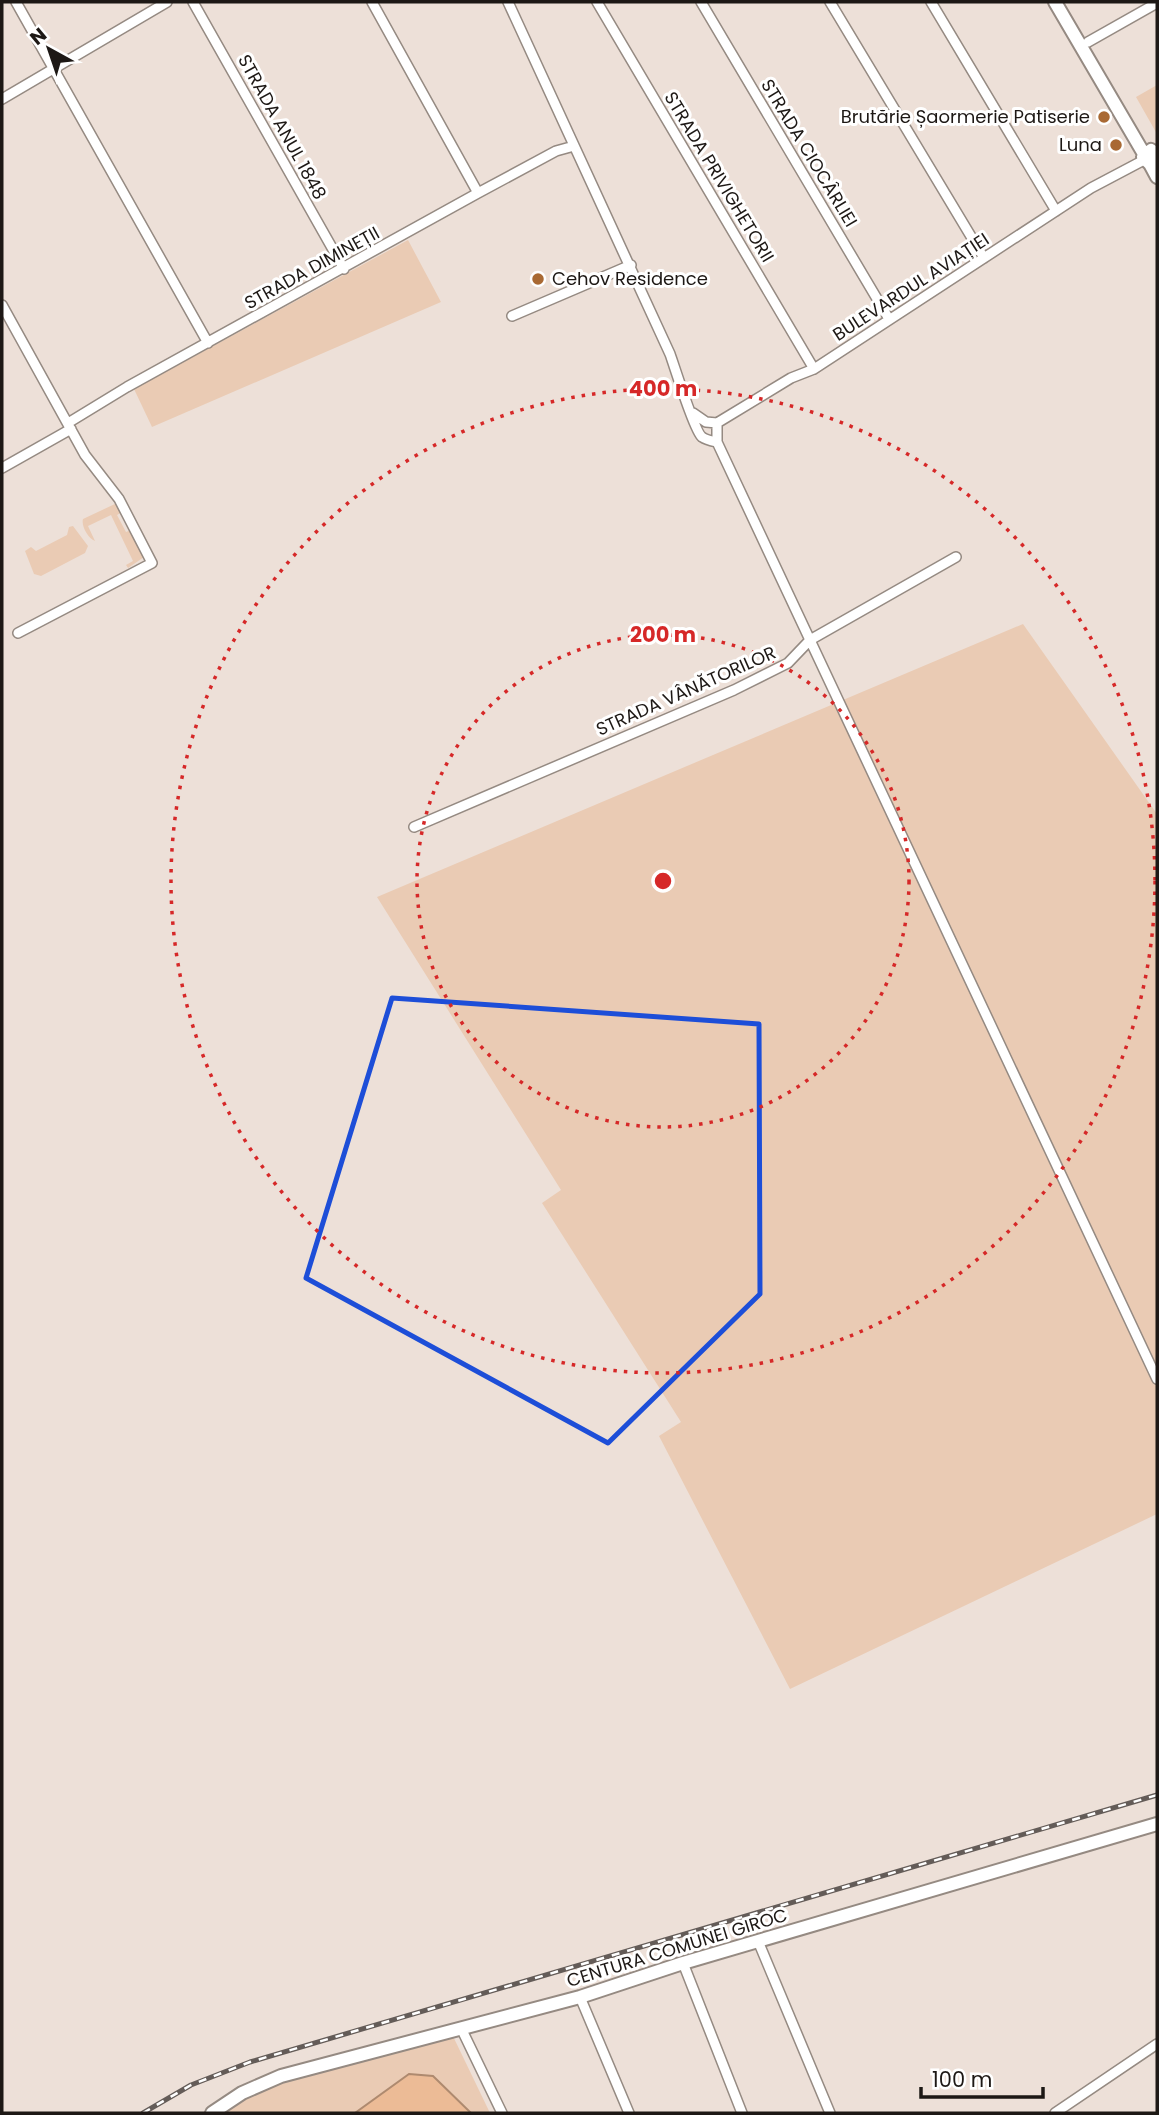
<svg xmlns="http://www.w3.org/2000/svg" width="1159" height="2115" font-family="Poppins,sans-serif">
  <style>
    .green { fill: #eacbb4 }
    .water { fill: #ecbb96; stroke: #ae8a6f; stroke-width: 2 }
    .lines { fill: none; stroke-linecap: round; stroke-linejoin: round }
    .minor-casing { stroke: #958a82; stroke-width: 12 }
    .secondary-casing { stroke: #958a82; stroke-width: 16 }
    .minor { stroke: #fff; stroke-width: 9 }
    .secondary { stroke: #fff; stroke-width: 12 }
    .rail-casing { stroke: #645c58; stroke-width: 5 }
    .rail { stroke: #fff; stroke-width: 2.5; stroke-dasharray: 8; stroke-linecap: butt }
    .marked { fill: none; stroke: #1d4ed8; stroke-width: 5; stroke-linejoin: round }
    .ring { fill: none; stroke: #d62828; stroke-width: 3.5; stroke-dasharray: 3.5 7 }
    .poi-dot { fill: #a96933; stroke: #fff; stroke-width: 2.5 }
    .labels { text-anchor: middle; stroke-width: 6; stroke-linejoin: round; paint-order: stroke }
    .poi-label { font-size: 18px; fill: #1d1815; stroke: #fff; text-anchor: end }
    .street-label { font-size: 18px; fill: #1d1815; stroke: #fff }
    .centre { fill: #d62828; stroke: #fff; stroke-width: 3.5 }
    .ring-label { font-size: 21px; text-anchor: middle; font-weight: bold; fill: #d62828; stroke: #fff; stroke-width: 6; stroke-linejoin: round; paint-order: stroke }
  </style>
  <rect width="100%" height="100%" fill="#ede0d8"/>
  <path class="green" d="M1157,85v49l-21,-37z
    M408,240l33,62 -289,125 -18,-38z
    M117,503l7,8 -7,4 9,17 5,-2 13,27 -16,11 -2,-3 7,-4 -22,-46 -23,11 7,15c-7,-3 -14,-15 -12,-22z
    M73,526l15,20 -3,7 -44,23 -7,-2 -9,-23 6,-4 5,4 31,-16 2,-8z
    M1023,624l134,190v700l-367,175 -131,-253 22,-14 -139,-219 19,-13 -184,-293z
    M450,2030l40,83h-286l23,-14z"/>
  <path class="water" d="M409,2074l24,2 38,37h-116z"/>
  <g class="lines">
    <g class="minor-casing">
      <path id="minor" d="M16,2l192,341
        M193,2l151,267
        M372,2l106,191
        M508,2l162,352c5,14 25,78 32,83 4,3 10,4 15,5
        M597,2l217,367
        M701,2l188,317
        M830,2l154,256
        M931,2l125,209
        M1088,42l69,-39
        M2,99l165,-97
        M2,305l83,150 34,44 33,64 -134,70
        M512,316l119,-51
        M693,413l13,9 11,1 74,-45 23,-9 277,-181 53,-28
        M68,423l59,-36 351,-194 78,-42 18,-5
        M717,423v19l440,937
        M2,468l69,-39
        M414,827l320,-137 54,-27 22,-23 146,-83
        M758,1941l72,172
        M683,1963l59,150
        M580,1997l49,116
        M461,2028l41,85
        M1055,2113l102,-69"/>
    </g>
    <g class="secondary-casing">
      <path id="secondary" d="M1055,2l89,152
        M1157,154l-6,-4 -8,7 7,7 7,-4
        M1150,164l7,13
        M212,2113l30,-20 39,-17 299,-79 103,-34 474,-139"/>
    </g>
    <use href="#minor" class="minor"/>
    <use href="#secondary" class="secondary"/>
    <g class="rail-casing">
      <path id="rail" d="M143,2113l48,-28 59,-23 907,-267"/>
    </g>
    <use href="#rail" class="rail"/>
  </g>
  <path class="marked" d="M392,998l367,26 1,270 -152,149 -302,-165z"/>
  <g class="ring">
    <circle cx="663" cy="881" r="246"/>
    <circle cx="663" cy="881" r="492"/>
  </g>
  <g class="poi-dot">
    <circle cx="1104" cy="117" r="7"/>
    <circle cx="1116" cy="145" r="7"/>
    <circle cx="538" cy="279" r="7"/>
  </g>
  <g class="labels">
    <g class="poi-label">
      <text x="1090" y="123">Brutărie Șaormerie Patiserie</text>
      <text x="1102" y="151">Luna</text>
      <text x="552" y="285" text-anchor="start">Cehov Residence</text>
    </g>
    <g class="street-label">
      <text transform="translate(282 127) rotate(61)" y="6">STRADA ANUL 1848</text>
      <text transform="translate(809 153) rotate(59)" y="6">STRADA CIOCÂRLIEI</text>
      <text transform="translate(719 177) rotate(59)" y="6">STRADA PRIVIGHETORII</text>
      <text transform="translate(312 268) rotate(-29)" y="6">STRADA DIMINEȚII</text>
      <text transform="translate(911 287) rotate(-33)" y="6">BULEVARDUL AVIAȚIEI</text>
      <text transform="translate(686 691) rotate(-24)" y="6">STRADA VÂNĂTORILOR</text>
      <text transform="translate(677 1948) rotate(-17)" y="6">CENTURA COMUNEI GIROC</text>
    </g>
  </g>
  <circle cx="663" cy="881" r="10" class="centre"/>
  <g class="ring-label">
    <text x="663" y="396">400 m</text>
    <text x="663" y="642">200 m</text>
  </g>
  <rect width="1159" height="2115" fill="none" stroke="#1d1815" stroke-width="7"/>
  <g transform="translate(49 49) rotate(320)" stroke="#ffffff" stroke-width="5" paint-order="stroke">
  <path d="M0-5L12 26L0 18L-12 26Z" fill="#1d1815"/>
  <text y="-10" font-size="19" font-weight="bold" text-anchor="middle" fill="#1d1815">N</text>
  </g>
  <path d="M921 2087v10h122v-10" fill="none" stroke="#1d1815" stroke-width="3.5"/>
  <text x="932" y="2087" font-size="21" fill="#1d1815" stroke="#ffffff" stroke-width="5" paint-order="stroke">100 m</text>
</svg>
